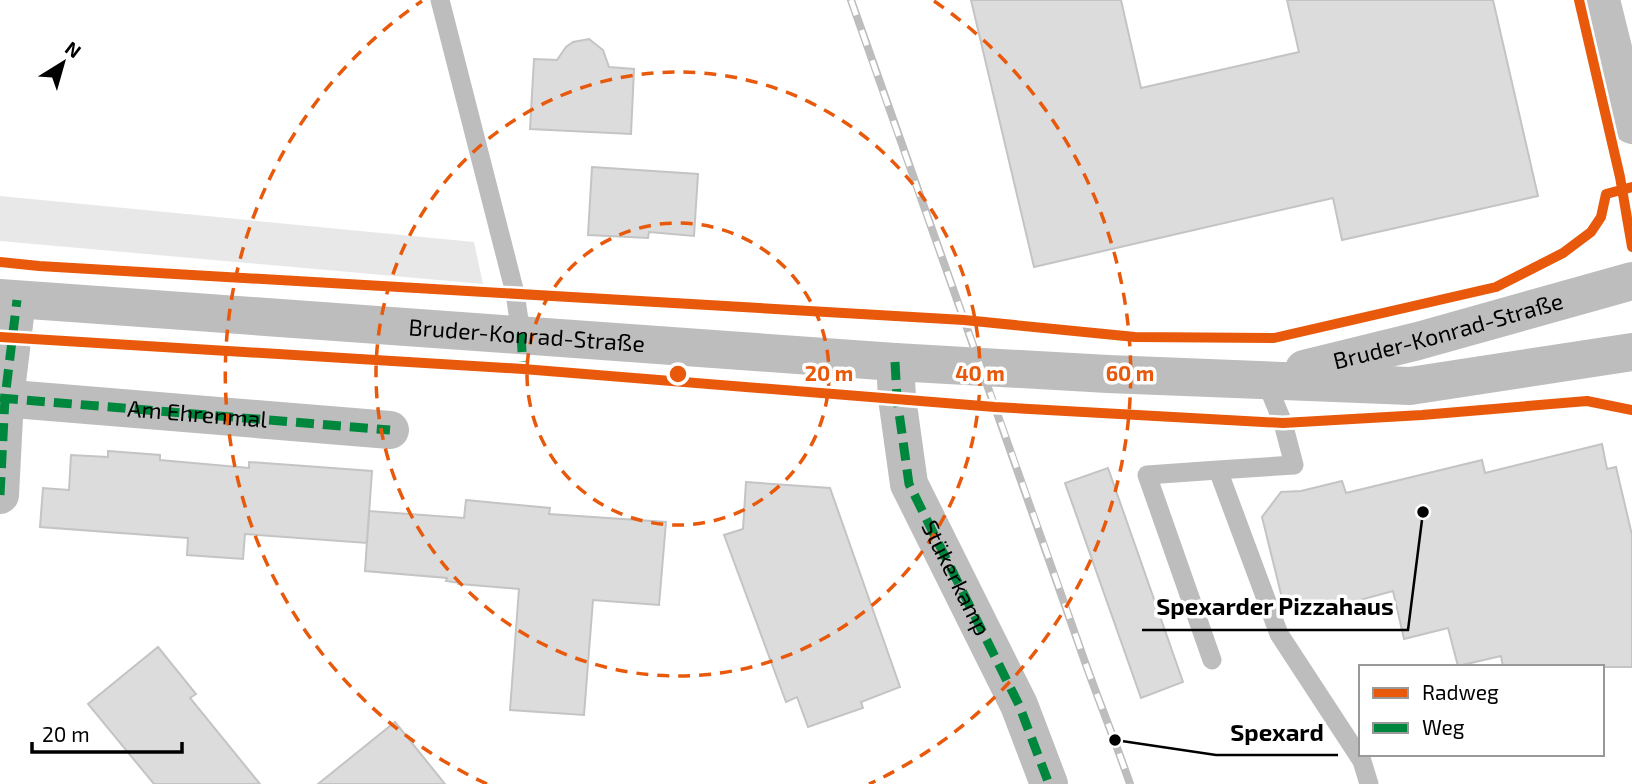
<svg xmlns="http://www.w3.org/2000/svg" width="1632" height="784" font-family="'Exo 2',sans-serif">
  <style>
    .green { fill: #e8e8e8 }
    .building { fill: #dcdcdc; stroke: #c4c4c4; stroke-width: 2 }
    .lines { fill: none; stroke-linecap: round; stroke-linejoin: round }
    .service { stroke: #bdbdbd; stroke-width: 19 }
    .minor { stroke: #bdbdbd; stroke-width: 38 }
    .tertiary { stroke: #bdbdbd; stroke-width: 38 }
    .secondary { stroke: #bfbfbf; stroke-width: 38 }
    .rail-casing { stroke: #bdbdbd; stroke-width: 8 }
    .rail { stroke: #fff; stroke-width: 5; stroke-dasharray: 16; stroke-linecap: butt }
    .quiet { stroke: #00873e; stroke-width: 9; stroke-dasharray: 18 9; stroke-linecap: butt }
    .cycleway-casing { stroke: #fff; stroke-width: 15 }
    .cycleway { stroke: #e8590c; stroke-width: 10 }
    .ring { fill: none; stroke: #e8590c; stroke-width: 3.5; stroke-dasharray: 12 9 }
    .labels { text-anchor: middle; stroke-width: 7; stroke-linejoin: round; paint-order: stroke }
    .street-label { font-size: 23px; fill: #000; stroke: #fff }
    .centre { fill: #e8590c; stroke: #fff; stroke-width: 3.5 }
    .ring-label { font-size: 21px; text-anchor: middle; font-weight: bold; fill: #e8590c; stroke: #fff; stroke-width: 7; stroke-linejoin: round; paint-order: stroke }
    .leader { fill: none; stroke: #000; stroke-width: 2.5 }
    .callout-dot { fill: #000; stroke: #fff; stroke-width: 2.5 }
    .callout-label { font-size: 24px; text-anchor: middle; font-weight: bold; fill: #000; stroke: #fff; stroke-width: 7; stroke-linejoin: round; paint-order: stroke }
  </style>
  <rect width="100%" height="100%" fill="#fff"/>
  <path class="green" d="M0,196l474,46 9,42 -483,-43z"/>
  <path class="building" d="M971,0h150l20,88 158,-36 -12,-52h206l45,196 -196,44 -9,-42 -299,69z
    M589,39l14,11 6,17 25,2 -3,65 -101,-5 4,-70 23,1 9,-13 7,-5z
    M592,167l106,7 -4,62 -45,-4 -1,6 -60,-3z
    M1602,444l5,25 9,-2 16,68v132h-129l-2,-11 -43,10 -10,-38 -44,11 -11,-48 -96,26 -15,-19 -20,-81 19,-25 20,-1 41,-10 4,12 136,-33 3,13z
    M108,451l52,4v5l89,8v-6l123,9 -5,72 -122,-9 -2,25 -56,-4 1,-17 -148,-11 3,-39 26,2 2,-35 37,2z
    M1108,468l75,214 -42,16 -76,-215z
    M746,482l84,6 70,199 -39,15 2,6 -55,19 -11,-30 -11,5 -62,-167 19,-6z
    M466,500l84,8 -1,6 117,8 -7,83 -66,-5 -9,115 -74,-5 9,-121 -60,-5 1,-1 -14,-2 1,-3 -82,-7 4,-60 95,7z
    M158,647l38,47 -6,4 70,86h-106l-66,-80z
    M395,722l50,62h-127z"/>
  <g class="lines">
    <path class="service" d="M440,0l75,293 6,41
      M1265,379l18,44 11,42 -76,5 61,164 83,127 7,23
      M1212,660l-65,-185 71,-5"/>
    <g class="minor">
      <path id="s1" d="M895,362l2,36 12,86 110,221 30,79"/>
      <path id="s2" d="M0,398l390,32"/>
      <path d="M0,495l5,-97 12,-98"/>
    </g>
    <g class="tertiary">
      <path id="s3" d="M0,298l895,64 213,12 302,12 222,-34"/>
      <path id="s4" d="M1304,369l114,-28 214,-60"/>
    </g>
    <path class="secondary" d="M1601,0l31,125"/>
    <g class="rail-casing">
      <path id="rail" d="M851,0c75,215 153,429 228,645 16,47 35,92 51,139"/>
    </g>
    <use href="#rail" class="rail"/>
    <path class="quiet" d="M521,334l2,35
      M895,362l2,36 12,86 110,221 30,79
      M0,398l390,32
      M0,495l5,-97 12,-98"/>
    <g class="cycleway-casing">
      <path id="cycleway" d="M1579,0l41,177 12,70
        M0,262l39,4 925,54 171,17 139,1 222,-51 67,-34 28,-21 10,-15 5,-23 26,-7
        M0,337l523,32 472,38 288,16 139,-8 165,-14 45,9"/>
    </g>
    <use href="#cycleway" class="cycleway"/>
  </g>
  <g class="ring">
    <circle cx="678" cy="374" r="151"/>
    <circle cx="678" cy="374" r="302"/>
    <path d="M487 784A452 452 0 0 1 422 1M934 1A452 452 0 0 1 869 784"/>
  </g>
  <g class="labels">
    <g class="street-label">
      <text dy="8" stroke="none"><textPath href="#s4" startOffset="149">Bruder-Konrad-Straße</textPath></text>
      <text dy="8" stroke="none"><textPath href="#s3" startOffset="528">Bruder-Konrad-Straße</textPath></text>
      <text dy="8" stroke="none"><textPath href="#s2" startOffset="198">Am Ehrenmal</textPath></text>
      <text dy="8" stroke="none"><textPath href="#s1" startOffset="228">Stükerkamp</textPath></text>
    </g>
  </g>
  <circle cx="678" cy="374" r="10" class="centre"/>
  <g class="ring-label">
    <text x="829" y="381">20 m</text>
    <text x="980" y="381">40 m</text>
    <text x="1130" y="381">60 m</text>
  </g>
  <path class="leader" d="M1423 512L1408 630H1142M1115 740L1216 755H1338"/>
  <g class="callout-dot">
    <circle cx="1423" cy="512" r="7"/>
    <circle cx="1115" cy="740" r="7"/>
  </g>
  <g class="callout-label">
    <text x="1275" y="615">Spexarder Pizzahaus</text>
    <text x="1277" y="741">Spexard</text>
  </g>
  <rect x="1359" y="665" width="245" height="91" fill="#ffffff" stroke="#999999" stroke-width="2"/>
  <rect x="1373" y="688" width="35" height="10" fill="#e8590c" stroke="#999999" stroke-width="2"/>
  <text x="1422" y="700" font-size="21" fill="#000000">Radweg</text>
  <rect x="1373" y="723" width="35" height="10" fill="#00873e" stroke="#999999" stroke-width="2"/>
  <text x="1422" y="735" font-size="21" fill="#000000">Weg</text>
  <g transform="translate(63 63) rotate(37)" stroke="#ffffff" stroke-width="5" paint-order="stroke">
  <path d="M0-5L12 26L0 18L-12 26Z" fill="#000000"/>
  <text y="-10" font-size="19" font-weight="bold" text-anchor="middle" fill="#000000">N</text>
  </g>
  <path d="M32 742v10h150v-10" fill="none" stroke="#000000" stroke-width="3.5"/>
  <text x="42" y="742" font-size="21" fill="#000000" stroke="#ffffff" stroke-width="5" paint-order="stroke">20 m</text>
</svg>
